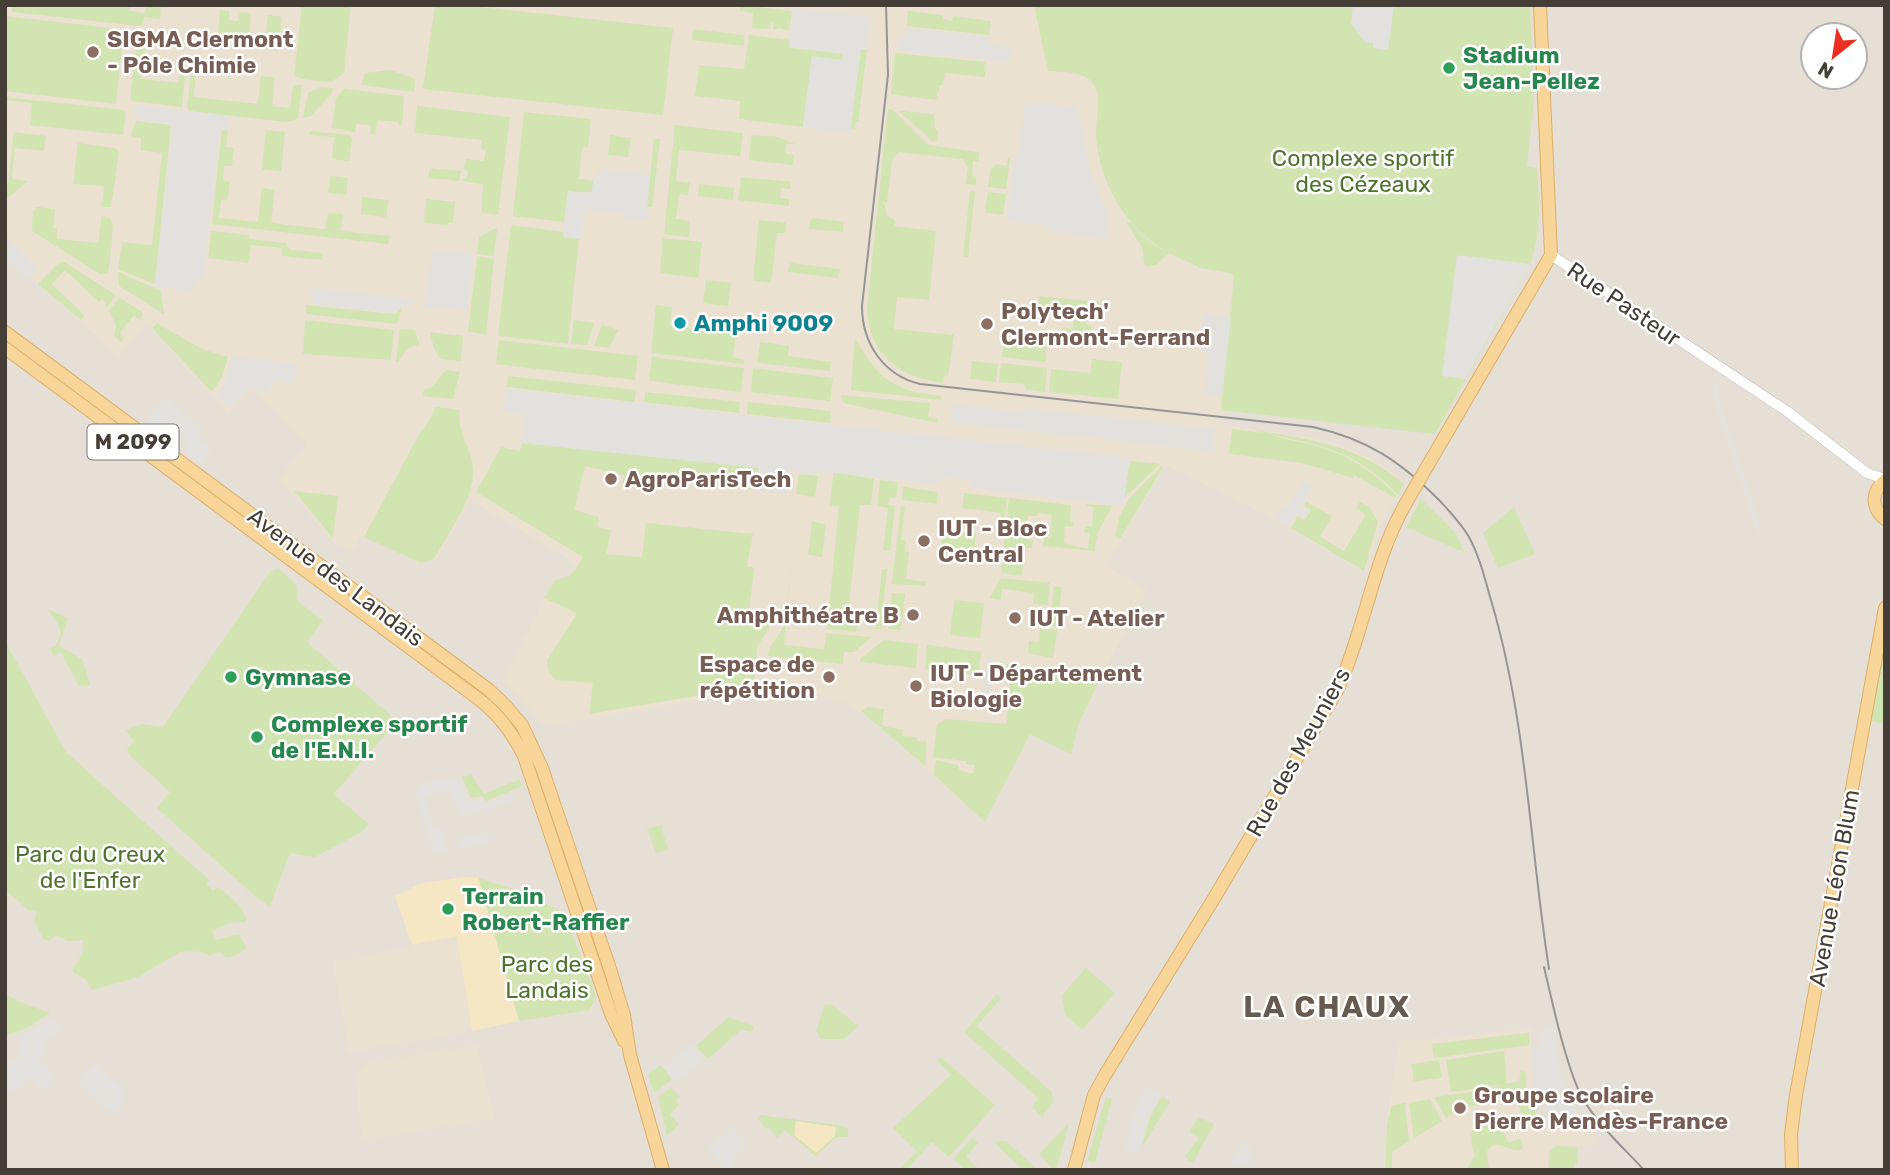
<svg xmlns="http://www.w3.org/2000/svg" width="1890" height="1175" font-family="Rubik,sans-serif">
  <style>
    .residential { fill: #e6dfd5; fill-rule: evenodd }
    .education { fill: #eae1d1 }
    .green { fill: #d2e4b1 }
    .sand { fill: #f5e6c4 }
    .parking { fill: #e3e1de }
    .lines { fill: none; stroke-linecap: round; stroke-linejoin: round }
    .minor-casing { stroke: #c0b7ac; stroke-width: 11 }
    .major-casing { stroke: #dcb06a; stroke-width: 14 }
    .minor { stroke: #fff; stroke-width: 10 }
    .major { stroke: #f8d599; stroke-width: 12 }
    .tram { stroke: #959595; stroke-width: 2 }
    .major-bridge-casing { stroke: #dcb06a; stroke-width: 14; stroke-linecap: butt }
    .major-bridge { stroke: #f8d599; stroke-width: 12 }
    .education-dot { fill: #8d6e63; stroke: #fff; stroke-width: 2.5 }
    .leisure-dot { fill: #2e9e5b; stroke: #fff; stroke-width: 2.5 }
    .culture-dot { fill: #0f9aa8; stroke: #fff; stroke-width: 2.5 }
    .labels { text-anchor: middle; stroke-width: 5; stroke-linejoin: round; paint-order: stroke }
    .shield { fill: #fff; stroke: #7d7872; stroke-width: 2 }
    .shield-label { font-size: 21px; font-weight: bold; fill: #453e36 }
    .education-label { font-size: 23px; font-weight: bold; fill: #785e54; stroke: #fff; text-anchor: start }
    .leisure-label { font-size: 23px; font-weight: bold; fill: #27864d; stroke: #fff; text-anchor: start }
    .park-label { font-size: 23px; fill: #4d732d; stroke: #fff }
    .street-label { font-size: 23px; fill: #453e36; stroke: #fff }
    .culture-label { font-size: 23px; font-weight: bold; fill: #0d838f; stroke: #fff; text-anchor: start }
    .district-label { font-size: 30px; font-weight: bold; letter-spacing: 2px; fill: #675a4e; stroke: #fff }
  </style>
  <rect width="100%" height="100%" fill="#f2eee6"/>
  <path class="residential" d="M5,5h1880v1165h-1880zM1813,35h42v42h-42z"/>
  <path class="education" d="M5,5h1029l14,66 33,4 9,4 8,14 -2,43 3,17 9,33 21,32 13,16 18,14 26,14 30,10 15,1 3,3 -14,149 88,12 30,7 40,18 28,21 -27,45 -13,45 -87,-51 -113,-57 -60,101 41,24 -56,106 -12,27 -8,31 -41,-20 -45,88 -116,-104 -19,-13 -45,-15 -34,-3 -12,4 -209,35 -9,-4 -39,-41 49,-96 17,-7 6,-5 2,-4 -4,-8 -102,-61 -34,60 -3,-1 -12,4 -60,-28 -8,15 -19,-7 -55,-65 28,-33 -55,-56 -24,26 -81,-91 -29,32 -113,-102z
    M457,936l15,95 -123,21 -16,-89z
    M1531,1028l3,58 -10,6 18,32 4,5 32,-12 20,23 -7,6 -40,1 -4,6 1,17h-165l3,-45 13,-82z
    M477,1045l17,74 -132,21 -7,-64 9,-12z"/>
  <path class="green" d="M13,5h117v6l15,2 1,-8h15l-1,14 -16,-2 -1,7 -4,2 -127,-14z
    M302,5h49l-7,68 -13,9 -29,-3 -8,-3z
    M435,5h27l211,23 -10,87 -240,-26z
    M740,5l52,6 -3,20 -10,-3 -6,2 1,-8 -3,-1 -1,8 -18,-1 1,-15 -13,-2z
    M1034,5h496l4,96 -7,65 10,2c2,33 5,65 -7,96l-95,170 -214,-24 13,-134 -4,-3 -29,-5 -32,-15 -13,12 -11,1 -3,-18 -15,-25 3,-1c10,11 23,25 37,30 -41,-23 -67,-69 -71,-115 -1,-18 9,-44 -6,-57 -10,-9 -29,-8 -42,-9z
    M220,10l9,1v9l9,1 2,-9 11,1 -2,24 -31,-3z
    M908,11l35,4v4l9,2 1,-5 38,5 -2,14 -82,-9z
    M268,15l14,2 -4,34 -14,-2z
    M5,16l114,13 4,7 -7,68 -111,-13z
    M693,29l51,6v11l-52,-6z
    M137,32l24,2 -1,7 -14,-1 -5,39 38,4 2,-15 5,1 -4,38 -49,-6 -3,-3 7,-57 -8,-2z
    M749,35l41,5 -1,7 3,1 51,6v6l-31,-3 -9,70 -64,-8 1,-18 -45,-5 4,-31 45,4z
    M861,49h6l-9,72h-2l-1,8 -4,-1z
    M895,53l90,9v15l-40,-4 -2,12h-3l-4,15 -45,-6z
    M192,68l4,1 -2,28 64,7 3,-28 14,1 -3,29 18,2 3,-23h9l-4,34 -12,3 -97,-11 -2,-4z
    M391,70l24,9 -1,13 -53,-7 4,-12z
    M320,87l13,1 -1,5 -21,23 -8,2 5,-25z
    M344,89l60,7 -2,29h-3l-1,-3 -21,-2 -2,14h-5l1,-9 -15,-1 -1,8 -23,-4 4,-30z
    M5,97l119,13 2,3 -3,22 -93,-10 2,-22 -27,-3z
    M417,106l93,11 -12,98 -17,-2 2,-29 -20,-3v-3l4,1 1,-7 -4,-4 2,-9 18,2 2,-11 -5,-1 1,-9 -67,-7z
    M888,109l5,1 36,35 50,7 -1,9h-5l-1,15 4,1v8l-10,-1 2,-17 -6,-8 -64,-7 -6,8 -5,43 -6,-1 4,3 1,10 10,6 -2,5 42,5 -7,69 -32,-3 -3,32 60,6 -6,41h-4l-1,7c-45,-7 -73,-26 -76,-75z
    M899,111l35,3 1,15 3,1 -1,12 -5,-1z
    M524,112l67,7 -3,28 -6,1 -3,31 15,2 -1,11h-25l-4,30 -51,-6z
    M136,121l35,4 -16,159 -37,-15 4,-27 30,3 10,-92 -21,-3v-12l-10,-2z
    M675,125l68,8 -3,23 -61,-6 -3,31 14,2 -2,12 -9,-1 -3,25 14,2 -1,16 -25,-3z
    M222,129l6,1 -2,17 8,1 -2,18h-8l-1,15 7,1 -2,18h-7l-2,18 39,4 4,-34 13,2 -4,33 54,6 3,-16 15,1 -2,17 49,5 -2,8 -176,-20z
    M266,130l19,2 -4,39 -19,-2z
    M310,131l40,4 2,4 -3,22 -17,-2 2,-22 -25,-2z
    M14,132l32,4 -2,15 -29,-3 -3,31 16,2 -23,19v-16h3z
    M610,135l21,3 -3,19 -20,-2z
    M751,135l27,2 17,7h-9l-1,10 9,1 -1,10 -44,-5z
    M654,139h6l-8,68h-5z
    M78,143l37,5 4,5 -8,54h-9l2,-21 -31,-2z
    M1008,158h2l-4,31 -18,-2 3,-20 3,1 1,-4 12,2z
    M430,168l31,3 -2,10 -31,-3z
    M330,176l18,2 -2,17 -18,-2z
    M741,177l50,5 -1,7 -9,-1 -1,10 9,1v7l-51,-6z
    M699,184l35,4 -1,12 -35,-4z
    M970,191h5l-7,66h-5z
    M988,192l18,2 -3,21 -18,-2z
    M362,197l26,3 -2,17 -25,-3z
    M426,199l29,3 -2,21h-5l-1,2 -23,-2z
    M37,207l18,2 -2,19 4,1v10l41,4 4,-28 8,3 3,7 -4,44 -2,4 -7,1 -68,-43 1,-19z
    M814,218l30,4 -1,10 -35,-3 2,-8z
    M759,220l27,3 -1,10h-8l-6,50 -18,-2z
    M511,225l53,7v5l15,2 -11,105 -70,-8z
    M494,229h3l-3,27 -17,-2 2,-17z
    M211,231l38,4v4l36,4 5,7 33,3 -1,7 -40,-4v-8l-31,-3 -3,18 -40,-5z
    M663,238l39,4 -4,36 -38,-5z
    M477,256l17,3 -8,76 -18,-4z
    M63,261l53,34 -10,13v-5l-4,-4 -3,3 -34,-32 -13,14 33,32 -4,4 -43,-36 19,-19z
    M790,263l50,6 -2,9 -50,-6z
    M118,272l43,19 3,23 -45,-28z
    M706,280l25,3 -3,23 -25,-3z
    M1039,296l70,7 -1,5 -14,-1 -8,4 -2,6 3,8 5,2 -1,11 -29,-4 1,-6 10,1 1,-13h-16v-2l-21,-2z
    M120,298l22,14 1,3 -3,5 -6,-5 -14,18 4,5 -3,4 -7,-7 2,-10 -7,-14z
    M306,305l88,9 8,-6 -5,16 -91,-10z
    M656,305l16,2 -2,19 66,8 -3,23 11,3v4l-93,-11z
    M305,320l89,10 -3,30 -88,-6z
    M574,320l20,3 -7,22 -16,-1z
    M157,323l45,26 26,8 -6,20 -10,15 -60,-64z
    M602,325l16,5 -9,18 -15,-2z
    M400,329l15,1 4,14 -13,6 -8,12h-2z
    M430,332l33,4 -2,25 -20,-2 -7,-10z
    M855,338c24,41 37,53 86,58v4l-90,-10z
    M1004,338l43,4 -2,20 -43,-5z
    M499,340l139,16 -3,24 -139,-16z
    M760,342l29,4 -1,10 43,6 -1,9 -73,-8z
    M652,357l92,11 -3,24 -92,-11z
    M1092,359l30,3 -4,37 -69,-7 2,-23 39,4z
    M972,361l26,3 -2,18 -26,-3z
    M1001,363l46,5 -2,24 -20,-3 -1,-5 -25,-2z
    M753,368l80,10 -3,23 -79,-9z
    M447,370l13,2 -7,27 -30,-3 1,-6c15,-4 13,-14 23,-20z
    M508,376l128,14 -2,12 -127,-15z
    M645,392l95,10 -1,11 -95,-11z
    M841,395l89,8 -2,14 10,2 -1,4 -93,-20z
    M748,402l83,9 -1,12 -83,-9z
    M436,407l24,3c-3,24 11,36 13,58 3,28 -26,67 -39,91l-13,4 -57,-26 58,-108h2z
    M1232,429l31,4 -8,-3c58,10 102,15 149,54l-6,11c-42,-43 -69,-48 -125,-60 8,4 24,6 36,9 38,10 61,24 88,52l-2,2 -41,-23 -1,3 -51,-15 -71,-9 -2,-2z
    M522,443l236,25 -2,22 -104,-11 -2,10 -28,-2 2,-12 -39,-9 -11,44 25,7 -2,10 14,3 -5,24 36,3 4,-34 107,11 -6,32 7,2 -6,53 24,2 -15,24 -3,39 -165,28 4,-31 -37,-3 -8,-9 -1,-10 30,-48 -33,-15 11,-18c17,-3 20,-9 28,-23l-107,-65 25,-45 19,4z
    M1129,461l31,3 -36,34z
    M1164,465l-44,74 -4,-2c2,-36 24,-49 48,-72z
    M834,468l6,5 34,6 -3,26h-11l-13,118 10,3 -1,6 -29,-3 12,-123 -9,-1z
    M799,474l19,2 -3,21 -19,-3z
    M880,480l18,2 -2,16h-7l-1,7 7,1 -5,45 -7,-1 5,-42 -11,-2z
    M903,487l35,5 -1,12 -35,-4z
    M294,491l44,5 -5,42z
    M964,493l43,5 -3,24h-4l1,-9 -39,-5z
    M1009,498l62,7 -1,16 4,1 -1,5 -8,-1 -1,17 24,6 2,-16 -6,-1 1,-6h7l2,-19 -7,-1v-2l25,2 -15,28 -2,17 -52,-5 1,-9h6l2,-22 -14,-2 -1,3h-9l-3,23 8,1 -1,8h-8l-2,28 -21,-3z
    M1421,499l34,33 10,21 -59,-26z
    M1306,502l26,14 -12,21 24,14 22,-36 -10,-7 4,-6 10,6 8,14 -14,49 -73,-43 7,-12 7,4 6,-10 -7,-4z
    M901,506l4,1 -4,33 5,1 -1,11h4l-3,27 20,3v4l-34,-2z
    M1514,507l21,47 -37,14 -15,-35z
    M812,521l14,4 -4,32 -14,-2z
    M943,530l33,4 -4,30 -33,-4z
    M792,557l-8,88 40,4 3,-16 45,4 -18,15h-10l-1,12 -75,-8 1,-7 16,-24z
    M278,568l18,16 2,18 25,18 -16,22 90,79 -63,73 35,30 -7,8 -47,25 -25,-4 -20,53 -15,-10 -98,-88 13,-16 -39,-35 -4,-8 7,-7 -8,-12 15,-6 22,3 107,-155z
    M882,569h5l-6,60 -18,-1 13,-1z
    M1001,578l49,5 -2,22 -15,-1 1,-11 -32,-4 -1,11 -11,-2z
    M1054,586l8,1 -5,40 -7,-1z
    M892,593l13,1 -4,36 -12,-1z
    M954,600l30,3 -4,35 -30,-3z
    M47,609l21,9 -9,28 24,14 7,25 -11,1 -18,-34 -7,4 -4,-8 6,-3 5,-11 -3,-10z
    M1885,614v110l-20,-4z
    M1040,629l17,1 -4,28 -25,-5 1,-12 10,1z
    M884,640l34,4 -2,24 -56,-6v-3z
    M5,641l61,111 143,128 -3,4 7,6 4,-3c12,8 27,19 30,35h-15l-20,9 4,9 23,-6 7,14 -9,7 -11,3 -5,-6 -12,3 -12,-4 -17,1 -42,25 -46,13 -6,-10 -14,-9 12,-20 -1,-11 -15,1 -12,-6 -7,6 -6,-2 -9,-19 3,-7 -3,-3 -4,1 -25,-21z
    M927,645l54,7 -3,23 -53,-6z
    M1007,664l17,2 -1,6 76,9 -20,42 -8,31 -41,-20 -45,88 -51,-47 2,-15 22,5 1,5 14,4 2,-9 -9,-1v-3l-33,-4 4,-33 9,-5 60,5 4,-41 -6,-1v-16z
    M868,707l16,2 -2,15 3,3 18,2 -1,7 15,1v4l10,1 -2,24 -64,-55z
    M472,775l12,19 36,-15 2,7 -36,15 -4,-5 -11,2 -9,-21z
    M661,825l7,25 -12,3 -9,-24z
    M478,878l43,13 43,22 32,83 -6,14 -71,11z
    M1086,968l29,25 -33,37 -17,-15 -3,-20z
    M5,994l13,7 32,12 -21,14 -24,9z
    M997,994l4,4 -24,28 75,66 1,10 -11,15 -10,-10 6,-9 -74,-66z
    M825,1004l8,1 25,21 -14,13h-23l-5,-8z
    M728,1017l26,9 -3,6 -9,-3 -34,30 -12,-13z
    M1529,1033v12l-95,13 -2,-14z
    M1504,1051l3,33 12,-3 2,-10 4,1 1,17 -37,14 -5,-13 18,-5 -51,7 -5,-32z
    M941,1057l54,48 -46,52 -17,-15 -26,28h-7l18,-19 -24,-23 58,-53 -14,-15z
    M1439,1060l3,18 -28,3 -2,-17z
    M661,1065l11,14 -18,14 -6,-19z
    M671,1087l9,10 -4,3 3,4 -9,11 9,9 -12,12 -9,-39z
    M1480,1091l5,14 -22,2 -17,11 -12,-21z
    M1162,1096l8,6 -28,45 8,-30z
    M1106,1097l6,2 -17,64 -8,-2z
    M1527,1098l14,24 -13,6 -11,-25z
    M1430,1099l12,22 -28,17 -5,-35z
    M1405,1103l4,38 -17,11v18h-7l2,-46 5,-19z
    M1492,1111l17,32 11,-5 3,8 -2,4c-11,2 -18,-7 -28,-5l-6,6 2,19h-22l8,-15c-9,-22 -2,-32 17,-44z
    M761,1115l76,10 11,4v8h-12l-20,19 -31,-26 -8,8 -8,-11 -3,2 -9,-11z
    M1198,1117l16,7 -20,37 -5,1 -4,-6 14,-18 -10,-6z
    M1069,1123l-13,47h-2l-15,-16z
    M972,1138l6,5 -12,14 14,13h-14l-13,-11z
    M997,1141h9l32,29h-15l-28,-27z
    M1557,1146l20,1 1,17h-4v6h-25l1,-20z"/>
  <path class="sand" d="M464,877l14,1 41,143 -47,10 -15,-95 -45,9 -17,-49 27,-13z
    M796,1121l40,6 -1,9 -19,17 -22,-18z"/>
  <path class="parking" d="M1353,5h41l-6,45 -15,-2v-5h-7l-15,-19z
    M794,8l77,9 -4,32h-6l-1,5 -10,79 -47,-6 9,-71 30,4 1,-7 -54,-6z
    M908,28l82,9 -1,8 23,2 -2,15 -112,-11 1,-16 8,1z
    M1025,102l50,5 3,5 12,59 17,42 -2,26 -59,-9v-5l-39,-4 7,-65h5z
    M136,105l94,11 -2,14h-8l-17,151 -7,-1 -2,11 -39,-5 18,-162 -38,-5z
    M599,169l51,6 -4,45h-21l1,-6 -41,-5 -4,30 -18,-2 5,-46 23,3 3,-17h4z
    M8,239l29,30 -10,10 -22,-22v-15z
    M433,250l40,5 -6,56 -43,-5z
    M1457,255l73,9 -65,115 -23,-3z
    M309,288l106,11 -1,4 -13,4 -8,6 -81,-9 1,-7z
    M1203,314l28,3 -9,79 -18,-2 5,-41 -10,-2z
    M231,356l64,8 3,11 -7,10 -14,-5 -14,14 -13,-8 -20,22 -14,-11 11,-19z
    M1716,382l3,2 -3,9 46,140 -4,1 -44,-136 -1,-9z
    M506,389l624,69 -6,44 -1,3 -152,-17v-8l-32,-3 -1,7 -120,-13 -1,3 -29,-3 -3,23 -28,-3 2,-23 -237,-25 1,-29 -19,-2z
    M167,398l15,16 -20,19 -15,-15z
    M952,405l70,7 1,-4 192,21 -2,22 -263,-29z
    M185,414l17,18 -5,6 15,11 -10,15 -14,-11 1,-7 -3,-2 2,-4 -15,-16z
    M1304,480l10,5 -12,20 7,5 -5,8 -7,-4 -7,13 -15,-9 8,-13 4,2z
    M987,658l7,1 -5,46 -7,-1z
    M1024,666l68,7 -1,6 -68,-7z
    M435,779h24l10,22 13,-2 5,4 24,-9 3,6 -54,17 -11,-29 -25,9 10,34 7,-2 7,21 -10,4 -4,-1 -18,-60 4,-8z
    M486,831l4,10 -30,10 -2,-7 3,-1 -1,-4z
    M51,1019l11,9 -21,15 5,6 -9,10 18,18 -12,15 -12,-14 -20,14 -6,-7v-19l12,-8 6,6 -4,-13 1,-14z
    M1553,1026l7,51 18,38 -23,7 -21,-36 -2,-38 9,-1 -1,-16z
    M692,1044l12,15 -28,23 -12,-15z
    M95,1065l28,25 -3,19 -5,6 -37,-33z
    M1147,1087l14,8 -12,20 -11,40 -13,-3 9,-39z
    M732,1127l16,18 -16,14 3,5 -8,6 -19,-22z
    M1242,1143l11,6 -4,7 1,8 -22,2z"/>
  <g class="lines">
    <g class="minor-casing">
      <path id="minor" d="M1551,255l237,157 79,61 18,6"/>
    </g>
    <g class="major-casing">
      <path id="major" d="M5,332l484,358 15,14 18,21 20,43 69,204 13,43 6,40 33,115
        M5,348l471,349c22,16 36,35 48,59l87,258 13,27
        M1421,477l130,-222 -11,-250
        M1885,480c-14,12 -14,28 0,39
        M1074,1170l20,-75 11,-20 111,-180 122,-206c27,-60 35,-129 68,-186
        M1792,1170l-1,-36 5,-39 89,-487"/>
    </g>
    <use href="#minor" class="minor"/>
    <use href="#major" class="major"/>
    <path class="tram" d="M886,5l2,70 -26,231c0,37 21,69 58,78l393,43c54,12 87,34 126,73 11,12 22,23 30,37 12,22 17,47 24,70 34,118 37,241 56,362
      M1544,967c9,38 19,86 34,122 14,31 43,56 66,81"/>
    <g class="major-bridge-casing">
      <path id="major-bridge" d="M1406,503l15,-26"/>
    </g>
    <use href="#major-bridge" class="major-bridge"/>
  </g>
  <g class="education-dot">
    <circle cx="93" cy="52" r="7"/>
    <circle cx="987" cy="324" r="7"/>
    <circle cx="611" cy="479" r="7"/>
    <circle cx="924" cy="541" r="7"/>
    <circle cx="913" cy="615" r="7"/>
    <circle cx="1015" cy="618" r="7"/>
    <circle cx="829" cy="677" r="7"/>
    <circle cx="916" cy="686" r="7"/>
    <circle cx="1460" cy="1108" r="7"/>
  </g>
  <g class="leisure-dot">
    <circle cx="1449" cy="68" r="7"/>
    <circle cx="231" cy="677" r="7"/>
    <circle cx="257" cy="737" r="7"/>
    <circle cx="448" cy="909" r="7"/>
  </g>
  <circle class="culture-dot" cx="680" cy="323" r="7"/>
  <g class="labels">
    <rect class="shield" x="87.5" y="424.5" width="91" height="35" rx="5"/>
    <g class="shield-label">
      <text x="133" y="449">M 2099</text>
    </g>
    <g class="education-label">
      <text x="107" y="47">SIGMA Clermont<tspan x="107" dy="26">- Pôle Chimie</tspan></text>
      <text x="1001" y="319">Polytech'<tspan x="1001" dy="26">Clermont-Ferrand</tspan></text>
      <text x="625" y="487">AgroParisTech</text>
      <text x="938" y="536">IUT - Bloc<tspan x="938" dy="26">Central</tspan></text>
      <text x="899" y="623" text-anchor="end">Amphithéatre B</text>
      <text x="1029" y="626">IUT - Atelier</text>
      <text x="815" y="672" text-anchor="end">Espace de<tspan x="815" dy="26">répétition</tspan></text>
      <text x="930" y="681">IUT - Département<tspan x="930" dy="26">Biologie</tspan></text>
      <text x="1474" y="1103">Groupe scolaire<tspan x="1474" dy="26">Pierre Mendès-France</tspan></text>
    </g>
    <g class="leisure-label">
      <text x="1463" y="63">Stadium<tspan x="1463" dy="26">Jean-Pellez</tspan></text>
      <text x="245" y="685">Gymnase</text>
      <text x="271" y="732">Complexe sportif<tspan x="271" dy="26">de l'E.N.I.</tspan></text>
      <text x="462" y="904">Terrain<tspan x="462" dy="26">Robert-Raffier</tspan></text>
    </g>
    <g class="park-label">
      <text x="1363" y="166">Complexe sportif<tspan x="1363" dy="26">des Cézeaux</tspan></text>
      <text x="90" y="862">Parc du Creux<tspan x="90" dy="26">de l'Enfer</tspan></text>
      <text x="547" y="972">Parc des<tspan x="547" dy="26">Landais</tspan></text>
    </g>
    <g class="street-label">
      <text transform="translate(1624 304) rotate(34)" y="8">Rue Pasteur</text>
      <text transform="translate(336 577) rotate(37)" y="8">Avenue des Landais</text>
      <text transform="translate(1298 752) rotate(-61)" y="8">Rue des Meuniers</text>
      <text transform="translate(1834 888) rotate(-80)" y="8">Avenue Léon Blum</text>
    </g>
    <g class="culture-label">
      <text x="694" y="331">Amphi 9009</text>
    </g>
    <g class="district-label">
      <text x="1327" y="1017">LA CHAUX</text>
    </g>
  </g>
  <rect width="1890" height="1175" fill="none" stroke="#453e36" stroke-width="14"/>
  <g transform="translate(1834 56) rotate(210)"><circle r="33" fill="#ffffff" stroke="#b5b2af" stroke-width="2"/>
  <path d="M0-5L12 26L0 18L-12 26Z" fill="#ed2f22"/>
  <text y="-10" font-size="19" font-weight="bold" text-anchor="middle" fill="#453e36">N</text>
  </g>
</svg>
